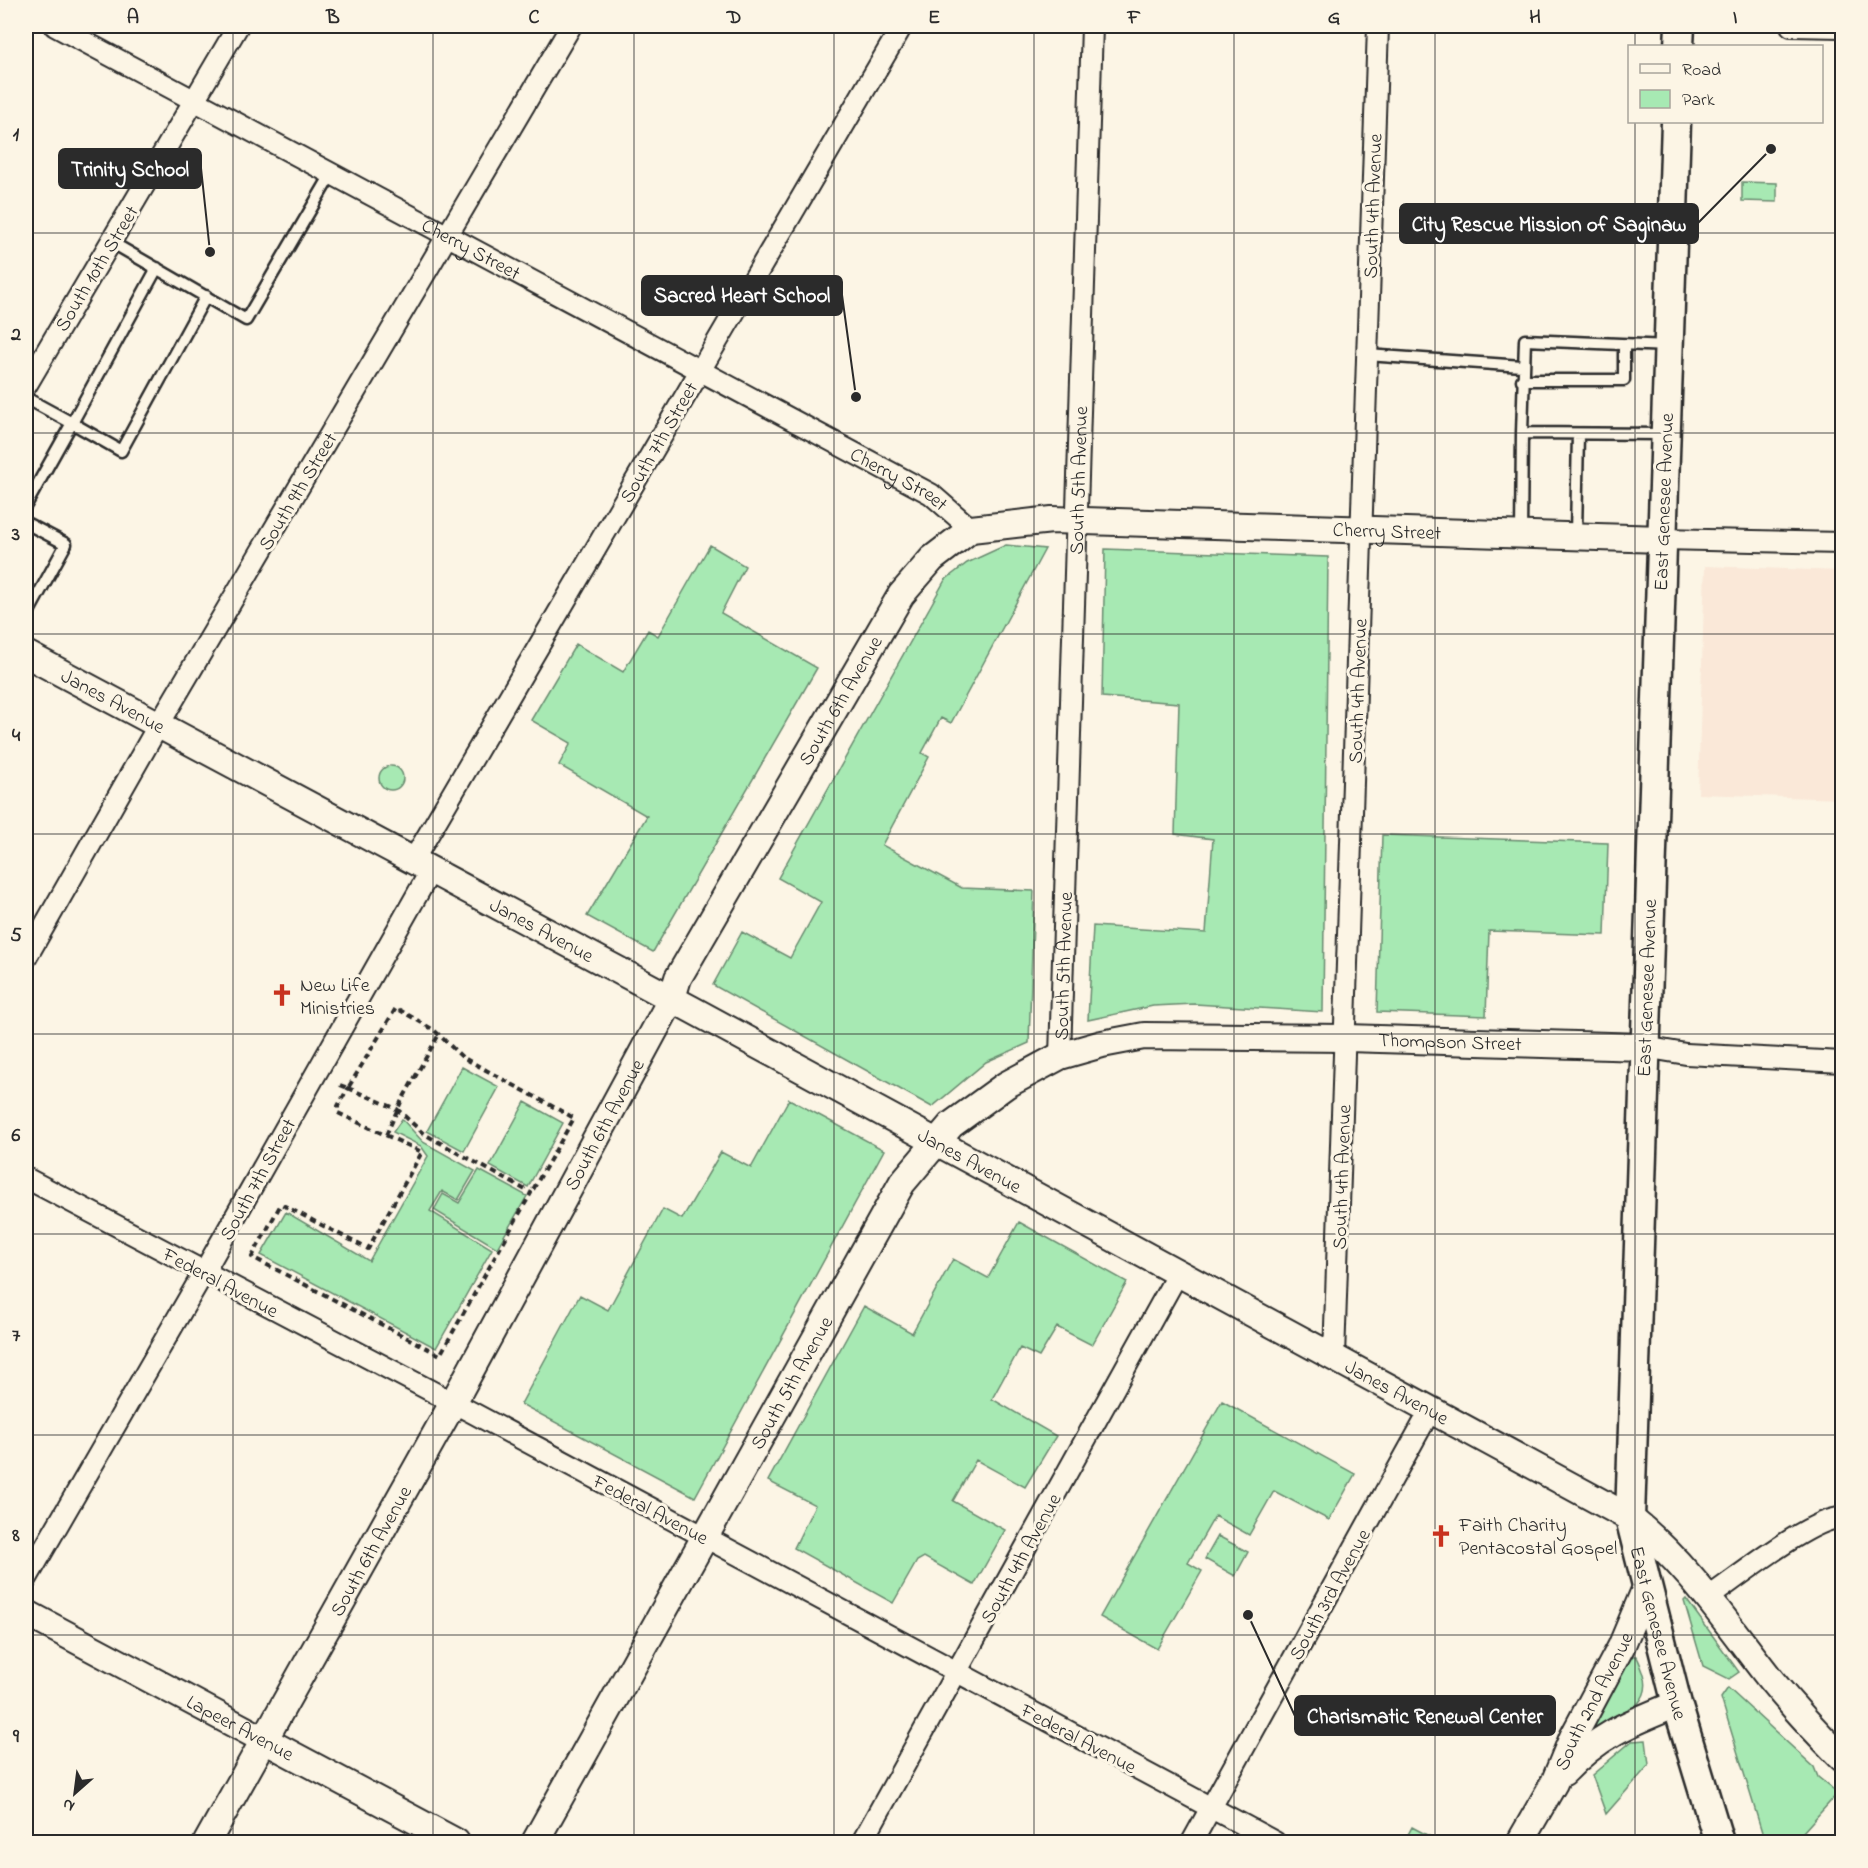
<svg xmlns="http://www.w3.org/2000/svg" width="1868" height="1868" font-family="'Indie Flower',sans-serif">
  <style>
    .built { fill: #fae8d8 }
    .green { fill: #a7e9b3; stroke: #698a6f; stroke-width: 1.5 }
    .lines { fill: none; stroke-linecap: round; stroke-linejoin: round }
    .service-casing { stroke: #2b2b2b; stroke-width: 15 }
    .minor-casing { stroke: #2b2b2b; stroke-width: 24 }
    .tertiary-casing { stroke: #2b2b2b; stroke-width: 30 }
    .secondary-casing { stroke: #2b2b2b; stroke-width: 33 }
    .path { stroke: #2b2b2b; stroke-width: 4; stroke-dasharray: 6 4.5; stroke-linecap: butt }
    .service { stroke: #fcf5e5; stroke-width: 10 }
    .minor { stroke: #fcf5e5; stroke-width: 20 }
    .tertiary { stroke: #fcf5e5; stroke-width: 26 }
    .secondary { stroke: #fcf5e5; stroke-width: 28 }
    .grid { fill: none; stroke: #2b2b2b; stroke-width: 1.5; stroke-opacity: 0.55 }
    .labels { text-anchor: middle; stroke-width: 6; stroke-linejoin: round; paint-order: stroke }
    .street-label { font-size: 20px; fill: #2b2b2b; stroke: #fcf5e5 }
    .poi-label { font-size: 20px; fill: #2b2b2b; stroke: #fcf5e5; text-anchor: start }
    .leader { fill: none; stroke: #2b2b2b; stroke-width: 2 }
    .callout-dot { fill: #2b2b2b; stroke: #fcf5e5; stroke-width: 2 }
    .callout { fill: #2b2b2b; stroke: #2b2b2b; stroke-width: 2 }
    .callout-label { font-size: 21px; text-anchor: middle; font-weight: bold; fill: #fff }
    .neatline { fill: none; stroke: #2b2b2b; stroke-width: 2 }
    .grid-label { font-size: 20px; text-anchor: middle; font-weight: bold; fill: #2b2b2b }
  </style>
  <rect width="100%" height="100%" fill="#fcf5e5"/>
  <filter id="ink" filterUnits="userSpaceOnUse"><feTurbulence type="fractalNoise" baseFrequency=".0167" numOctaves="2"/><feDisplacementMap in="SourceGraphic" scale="12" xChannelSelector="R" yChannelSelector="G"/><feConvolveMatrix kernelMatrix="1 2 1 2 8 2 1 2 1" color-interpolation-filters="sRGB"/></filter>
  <g filter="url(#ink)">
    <path class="built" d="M1705,566l137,5v228l-144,-5z"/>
    <path class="green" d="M1742,182l35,1v19l-35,-1z
      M710,545l35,21 -24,47 96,55 -164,284 -66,-36 60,-100 -88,-51 12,-22 -40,-23 45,-76 47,28 25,-42 10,6z
      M1006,545l39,4 -94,174 -10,-5 -19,35 7,4 -47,88 80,43 72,3 -5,152 -43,19 -54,45 -219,-122 29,-53 48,26 31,-56 -43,-24 167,-298 22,-17z
      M1105,549l223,8 -5,455 -128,-8 -42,2 -65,14 5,-94 113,7 7,-94 -38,-5 4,-131 -77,-6z
      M379 778a12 12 0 1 1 24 0a12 12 0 1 1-24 0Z
      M1382,835l226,8 -3,92 -116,-4 -3,85 -109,-4z
      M462,1067l37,20 -35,64 -37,-20z
      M789,1099l95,51 -189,347 -174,-93 59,-109 28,15 55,-101 19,10 39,-67 30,16z
      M525,1102l38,21 -35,64 -38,-21z
      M402,1119l21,23 52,29 -17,29 -16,-9 -12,20 62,38 -56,99 -175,-93 25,-43 83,49 59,-105 -7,-10 -28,-14z
      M479,1170l48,26 -30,52 -63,-38 9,-16 16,9z
      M1019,1222l108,60 -35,63 -35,-18 -18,30 -19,-9 -28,51 64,37 -31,51 -49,-27 -23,41 52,29 -31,55 -50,-28 -7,4 -24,42 -99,-55 21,-43 -47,-24 96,-175 48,27 41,-74 35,19z
      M1222,1401l133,73 -26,46 -55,-29 -25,44 -34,-19 -27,47 14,8 -45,78 -57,-32z
      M1218,1536l30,16 -13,24 -30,-17z
      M1686,1599l53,73 -10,7 -26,-13 -19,-65z
      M1627,1656h9c4,5 5,12 8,18 10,33 -26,42 -49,55h-7z
      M1728,1688l86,79 4,10 20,16 -44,49h-29l-44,-144z
      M1646,1740l3,25 -43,49 -14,-39 40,-34z
      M1412,1827l28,15h-36z"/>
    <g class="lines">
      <g class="service-casing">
        <path id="service" d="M111,242l135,78 86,-147
          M1367,355l155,11
          M1522,380h102v-35
          M26,398l46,25 85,-155
          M1665,434l-143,-1 3,-93 144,6
          M26,505l46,-82 49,28 85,-155
          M26,523l40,21 -40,73
          M1521,535l1,-102
          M1576,535l2,-101"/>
      </g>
      <g class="minor-casing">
        <g id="minor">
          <path id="s1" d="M55,26l876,468 40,35"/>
          <path d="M1791,26l51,1"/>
          <path d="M26,386l212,-360"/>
          <path d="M1662,539l180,4"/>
          <path d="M414,859l488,-833"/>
          <path d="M26,958l132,-232 413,-700"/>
          <path d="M1644,1047l42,7 156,8"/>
          <path id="s2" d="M1060,1056l32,-1030"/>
          <path d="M26,1178l447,235 802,429"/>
          <path d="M1334,1357l44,-1331"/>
          <path d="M26,1580l178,-308 227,-402"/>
          <path d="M1709,1597c28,-19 103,-80 133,-79"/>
          <path d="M862,1842l316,-569"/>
          <path d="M1192,1842l239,-433"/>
        </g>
      </g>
      <g class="tertiary-casing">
        <g id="tertiary">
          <path id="s3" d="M26,654l665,355 939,509c58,46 96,105 141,162 22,27 46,53 71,78"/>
          <path id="s4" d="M26,1613l430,229"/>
          <path d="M1564,1772c36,-38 66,-49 113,-68"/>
          <path id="s5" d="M207,1842l246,-439 219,-405 6,-20 223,-383 31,-36 39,-30 81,-9 610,19"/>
          <path id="s6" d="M535,1842l367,-659 49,-58 55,-40 54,-29 42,-12 42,-8 203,2 297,9"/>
          <path id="s7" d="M1520,1842l34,-59 19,-46 48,-90 26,-62"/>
        </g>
      </g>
      <g class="secondary-casing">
        <g id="secondary">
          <path d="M1679,46l1,-20"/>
          <path id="s8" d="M1676,122l-46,1396 47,186 42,138"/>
        </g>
      </g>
      <path class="path" d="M340,1085l8,3 48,-80 38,22 28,27 112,61 -43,75
        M348,1088l49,21 27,25 107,59 -91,162 -188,-98 29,-53 87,45 54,-97 -84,-39v-7z
        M386,1135l15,-33 37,-66"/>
      <use href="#service" class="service"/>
      <use href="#minor" class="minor"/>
      <use href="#tertiary" class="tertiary"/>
      <use href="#secondary" class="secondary"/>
    </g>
  </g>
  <path class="grid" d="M233,26v1816M433,26v1816M634,26v1816M834,26v1816M1034,26v1816M1234,26v1816M1435,26v1816M1635,26v20M1635,122v1720M26,233h1816M26,433h1816M26,634h1816M26,834h1816M26,1034h1816M26,1234h1816M26,1435h1816M26,1635h1816"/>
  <defs>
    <g id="church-bare" transform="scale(1.8)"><path d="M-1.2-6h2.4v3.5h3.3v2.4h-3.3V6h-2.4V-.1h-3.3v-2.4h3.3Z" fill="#c8321e" stroke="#fcf5e5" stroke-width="2.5" paint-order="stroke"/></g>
  </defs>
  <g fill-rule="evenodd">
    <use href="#church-bare" x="282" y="995"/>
    <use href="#church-bare" x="1441" y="1536"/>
  </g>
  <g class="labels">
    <g class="street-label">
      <text transform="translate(1372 206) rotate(-88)" y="7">South 4th Avenue</text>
      <text dy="7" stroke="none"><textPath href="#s1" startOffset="472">Cherry Street</textPath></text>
      <text transform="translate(96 268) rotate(-59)" y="7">South 10th Street</text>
      <text transform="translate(658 442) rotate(-60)" y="7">South 7th Street</text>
      <text dy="7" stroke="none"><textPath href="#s1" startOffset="958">Cherry Street</textPath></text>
      <text dy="7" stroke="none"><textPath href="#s2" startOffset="576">South 5th Avenue</textPath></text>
      <text transform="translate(297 491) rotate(-59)" y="7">South 9th Street</text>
      <text transform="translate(1663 502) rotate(-88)" y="7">East Genesee Avenue</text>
      <text dy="7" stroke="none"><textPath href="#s5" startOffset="1941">Cherry Street</textPath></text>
      <text transform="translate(1357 691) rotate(-88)" y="7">South 4th Avenue</text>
      <text dy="7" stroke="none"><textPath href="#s5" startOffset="1306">South 6th Avenue</textPath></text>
      <text dy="7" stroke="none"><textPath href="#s3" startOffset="99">Janes Avenue</textPath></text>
      <text dy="7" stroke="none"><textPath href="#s3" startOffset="585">Janes Avenue</textPath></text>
      <text dy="7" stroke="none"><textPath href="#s2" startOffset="90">South 5th Avenue</textPath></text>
      <text transform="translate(1646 988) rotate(-88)" y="7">East Genesee Avenue</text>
      <text dy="7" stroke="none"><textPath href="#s6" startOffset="1352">Thompson Street</textPath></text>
      <text dy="7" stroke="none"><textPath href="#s5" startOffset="820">South 6th Avenue</textPath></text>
      <text dy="7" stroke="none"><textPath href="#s3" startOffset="1071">Janes Avenue</textPath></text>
      <text transform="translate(1341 1177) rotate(-88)" y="7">South 4th Avenue</text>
      <text transform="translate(257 1179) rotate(-61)" y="7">South 7th Street</text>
      <text transform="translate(221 1282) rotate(28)" y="7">Federal Avenue</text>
      <text dy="7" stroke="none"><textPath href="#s6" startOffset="526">South 5th Avenue</textPath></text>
      <text dy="7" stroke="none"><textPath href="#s3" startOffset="1557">Janes Avenue</textPath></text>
      <text transform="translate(651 1509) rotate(28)" y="7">Federal Avenue</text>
      <text dy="7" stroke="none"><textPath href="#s5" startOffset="334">South 6th Avenue</textPath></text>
      <text transform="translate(1020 1558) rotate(-61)" y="7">South 4th Avenue</text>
      <text transform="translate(1329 1594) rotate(-61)" y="7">South 3rd Avenue</text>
      <text dy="7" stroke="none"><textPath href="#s8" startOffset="1515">East Genesee Avenue</textPath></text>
      <text dy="7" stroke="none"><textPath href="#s7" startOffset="159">South 2nd Avenue</textPath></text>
      <text dy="7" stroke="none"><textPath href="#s4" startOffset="243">Lapeer Avenue</textPath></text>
      <text transform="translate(1079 1738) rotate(28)" y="7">Federal Avenue</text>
    </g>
    <g class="poi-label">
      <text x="300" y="991">New Life<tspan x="300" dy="23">Ministries</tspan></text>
      <text x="1459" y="1531">Faith Charity<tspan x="1459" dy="23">Pentacostal Gospel</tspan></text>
    </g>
  </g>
  <path class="leader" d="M210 252L201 168M1771 149L1698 223M856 397L842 295M1248 1615L1295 1716"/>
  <g class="callout-dot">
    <circle cx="210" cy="252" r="6"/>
    <circle cx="1771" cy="149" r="6"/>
    <circle cx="856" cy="397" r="6"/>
    <circle cx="1248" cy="1615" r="6"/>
  </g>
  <g class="callout">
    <rect x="59" y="149" width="142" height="39" rx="6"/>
    <rect x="1400" y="204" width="298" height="39" rx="6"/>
    <rect x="642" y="276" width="200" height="39" rx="6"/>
    <rect x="1295" y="1696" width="260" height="39" rx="6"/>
  </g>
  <g class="callout-label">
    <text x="130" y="176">Trinity School</text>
    <text x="1549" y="231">City Rescue Mission of Saginaw</text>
    <text x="742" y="302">Sacred Heart School</text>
    <text x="1425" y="1723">Charismatic Renewal Center</text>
  </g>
  <rect width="1868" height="1868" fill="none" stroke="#fcf5e5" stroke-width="66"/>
  <rect x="1628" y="45" width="195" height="78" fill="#fcf5e5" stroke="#a8a49b" stroke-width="1.5"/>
  <rect x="1640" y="64" width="30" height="9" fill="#fcf5e5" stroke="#a8a49b" stroke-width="1.5"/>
  <text x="1682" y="75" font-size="18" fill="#2b2b2b">Road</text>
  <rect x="1640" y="90" width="30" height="18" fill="#a7e9b3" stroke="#a8a49b" stroke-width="1.5"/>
  <text x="1682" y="105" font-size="18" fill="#2b2b2b">Park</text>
  <g transform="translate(75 1793) rotate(208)" stroke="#fcf5e5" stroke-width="4.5" paint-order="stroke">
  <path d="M0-4.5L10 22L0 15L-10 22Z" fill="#2b2b2b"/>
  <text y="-9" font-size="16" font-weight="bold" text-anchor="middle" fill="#2b2b2b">N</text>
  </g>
  <rect x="33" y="33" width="1802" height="1802" class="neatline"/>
  <g class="grid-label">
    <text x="133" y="23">A</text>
    <text x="333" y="23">B</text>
    <text x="534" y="23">C</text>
    <text x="734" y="23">D</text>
    <text x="934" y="23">E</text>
    <text x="1134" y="23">F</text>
    <text x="1334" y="23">G</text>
    <text x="1535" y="23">H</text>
    <text x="1735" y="23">I</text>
    <text x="16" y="140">1</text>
    <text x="16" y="340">2</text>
    <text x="16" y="540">3</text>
    <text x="16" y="741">4</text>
    <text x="16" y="941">5</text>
    <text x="16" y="1141">6</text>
    <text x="16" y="1341">7</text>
    <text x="16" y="1541">8</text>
    <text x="16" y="1742">9</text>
  </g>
</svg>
